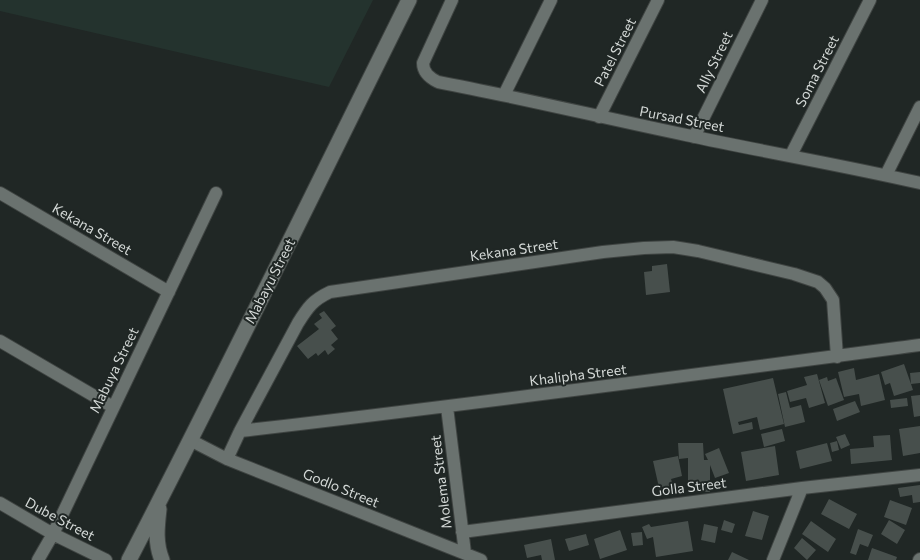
<svg xmlns="http://www.w3.org/2000/svg" width="920" height="560" font-family="Commissioner,sans-serif">
  <style>
    .built { fill: #24332e }
    .building { fill: #474f4c }
    .lines { fill: none; stroke-linecap: round; stroke-linejoin: round }
    .minor-casing { stroke: #3f4442; stroke-width: 14 }
    .tertiary-casing { stroke: #3f4442; stroke-width: 17 }
    .minor { stroke: #6a726f; stroke-width: 12 }
    .tertiary { stroke: #6a726f; stroke-width: 15 }
    .labels { text-anchor: middle; stroke-width: 4; stroke-linejoin: round; paint-order: stroke }
    .street-label { font-size: 14px; fill: #d4d9d7; stroke: #202725 }
  </style>
  <rect width="100%" height="100%" fill="#202725"/>
  <path class="built" d="M0,0h373l-44,87 -329,-76z"/>
  <path class="building" d="M667,264l3,28 -24,3 -2,-23 8,-1v-5z
    M324,311l12,15 -5,4 7,9 -7,6 4,4 -7,6 -3,-5 -7,6 -2,-3 -8,6 -11,-13 22,-17 -5,-5 8,-6 -3,-4z
    M904,364l7,20 -1,-11 10,-1v11l-9,1 2,6 -19,6 -4,-13 -5,2 -4,-13z
    M854,368l2,12 23,-6 6,26 -24,6 -2,-12 -15,3 -6,-25z
    M817,374l8,29 -16,5 -3,-10 -16,4 -3,-11 20,-6 -3,-8z
    M827,377l1,4 8,-3 8,22 -16,6 -9,-26z
    M773,378l11,46 -24,6 -3,-13 -19,5 1,3 13,-3 1,7 -20,5 -10,-45z
    M786,392l4,16 11,-3 4,17 -20,5 -7,-33z
    M920,395v21l-6,1 -3,-21z
    M907,398l1,8 -17,2 -1,-8z
    M855,401l5,11 -23,9 -4,-12z
    M920,426v27l-17,3 -4,-27z
    M782,429l3,12 -21,6 -3,-13z
    M845,434l5,11 -9,4 -5,-12z
    M890,435l2,25 -41,4 -1,-15 24,-2 -1,-11z
    M837,441l2,9 -7,2 -2,-9z
    M678,443h25l1,17h4l-3,-6 14,-6 10,25 -14,5 -5,-13v27h-22v-34l-9,1z
    M827,443l5,18 -32,8 -4,-18z
    M775,446l4,29 -33,6 -5,-29z
    M678,456l4,20 -11,3 3,10 -14,3 -7,-31z
    M920,485v17l-7,1 -1,-8 -12,2 -2,-9z
    M829,499l28,15 -8,15 -28,-15z
    M890,500l22,8 -6,17 -22,-8z
    M753,511l16,5 -7,24 -17,-4z
    M724,520l11,4 -3,9 -11,-3z
    M889,520l16,10 -8,14 -16,-10z
    M688,521l5,30 -37,6 -3,-20 -6,2 -5,-12 7,-3 2,3z
    M811,521l25,18 -8,13 -26,-18z
    M704,524l14,3 -3,16 -14,-3z
    M858,529l15,6 -5,12 -8,-3 -4,11 -6,-2z
    M620,530l7,20 -27,9 -6,-20z
    M642,532l1,13 -10,1 -2,-13z
    M586,534l3,11 -20,6 -4,-12z
    M802,538l14,12 -9,10 -13,-12z
    M551,539l4,21h-13l-1,-5 -14,3 -3,-13z
    M872,548l25,9 -1,3h-28z
    M732,552l17,8h-21z"/>
  <g class="lines">
    <g class="minor-casing">
      <path id="minor" d="M452,0l-29,63c0,10 7,15 15,19 84,16 166,36 248,53 78,17 156,30 234,48
        M504,95l47,-95
        M599,117l59,-117
        M694,137l68,-137
        M791,155l79,-155
        M886,175l34,-68
        M0,193l169,99
        M0,341l113,66
        M447,407l18,146
        M240,431c227,-26 453,-56 680,-86
        M190,440l37,19 254,101
        M227,459l13,-28 58,-108c10,-16 15,-23 32,-31l273,-40 41,-4 29,-1 25,4 96,23 24,8 7,6 8,12 4,57
        M0,503l53,31 53,26
        M462,532l340,-44 118,-13
        M38,560l15,-26 163,-341
        M773,560l29,-72
        M919,560l1,-1"/>
    </g>
    <g class="tertiary-casing">
      <path id="tertiary" d="M159,509c-2,18 -4,34 3,51
        M129,560c96,-185 187,-373 280,-560"/>
    </g>
    <use href="#minor" class="minor"/>
    <use href="#tertiary" class="tertiary"/>
  </g>
  <g class="labels">
    <g class="street-label">
      <text transform="translate(615 52) rotate(-63)" y="5">Patel Street</text>
      <text transform="translate(714 62) rotate(-64)" y="5">Ally Street</text>
      <text transform="translate(817 71) rotate(-63)" y="5">Soma Street</text>
      <text transform="translate(682 119) rotate(11)" y="5">Pursad Street</text>
      <text transform="translate(92 229) rotate(30)" y="5">Kekana Street</text>
      <text transform="translate(514 250) rotate(-8)" y="5">Kekana Street</text>
      <text transform="translate(270 281) rotate(-63)" y="5">Mabayu Street</text>
      <text transform="translate(114 370) rotate(-64)" y="5">Mabuya Street</text>
      <text transform="translate(578 375) rotate(-7)" y="5">Khalipha Street</text>
      <text transform="translate(441 482) rotate(-97)" y="5">Molema Street</text>
      <text transform="translate(689 487) rotate(-7)" y="5">Golla Street</text>
      <text transform="translate(341 488) rotate(22)" y="5">Godlo Street</text>
      <text transform="translate(60 519) rotate(28)" y="5">Dube Street</text>
    </g>
  </g>
</svg>
